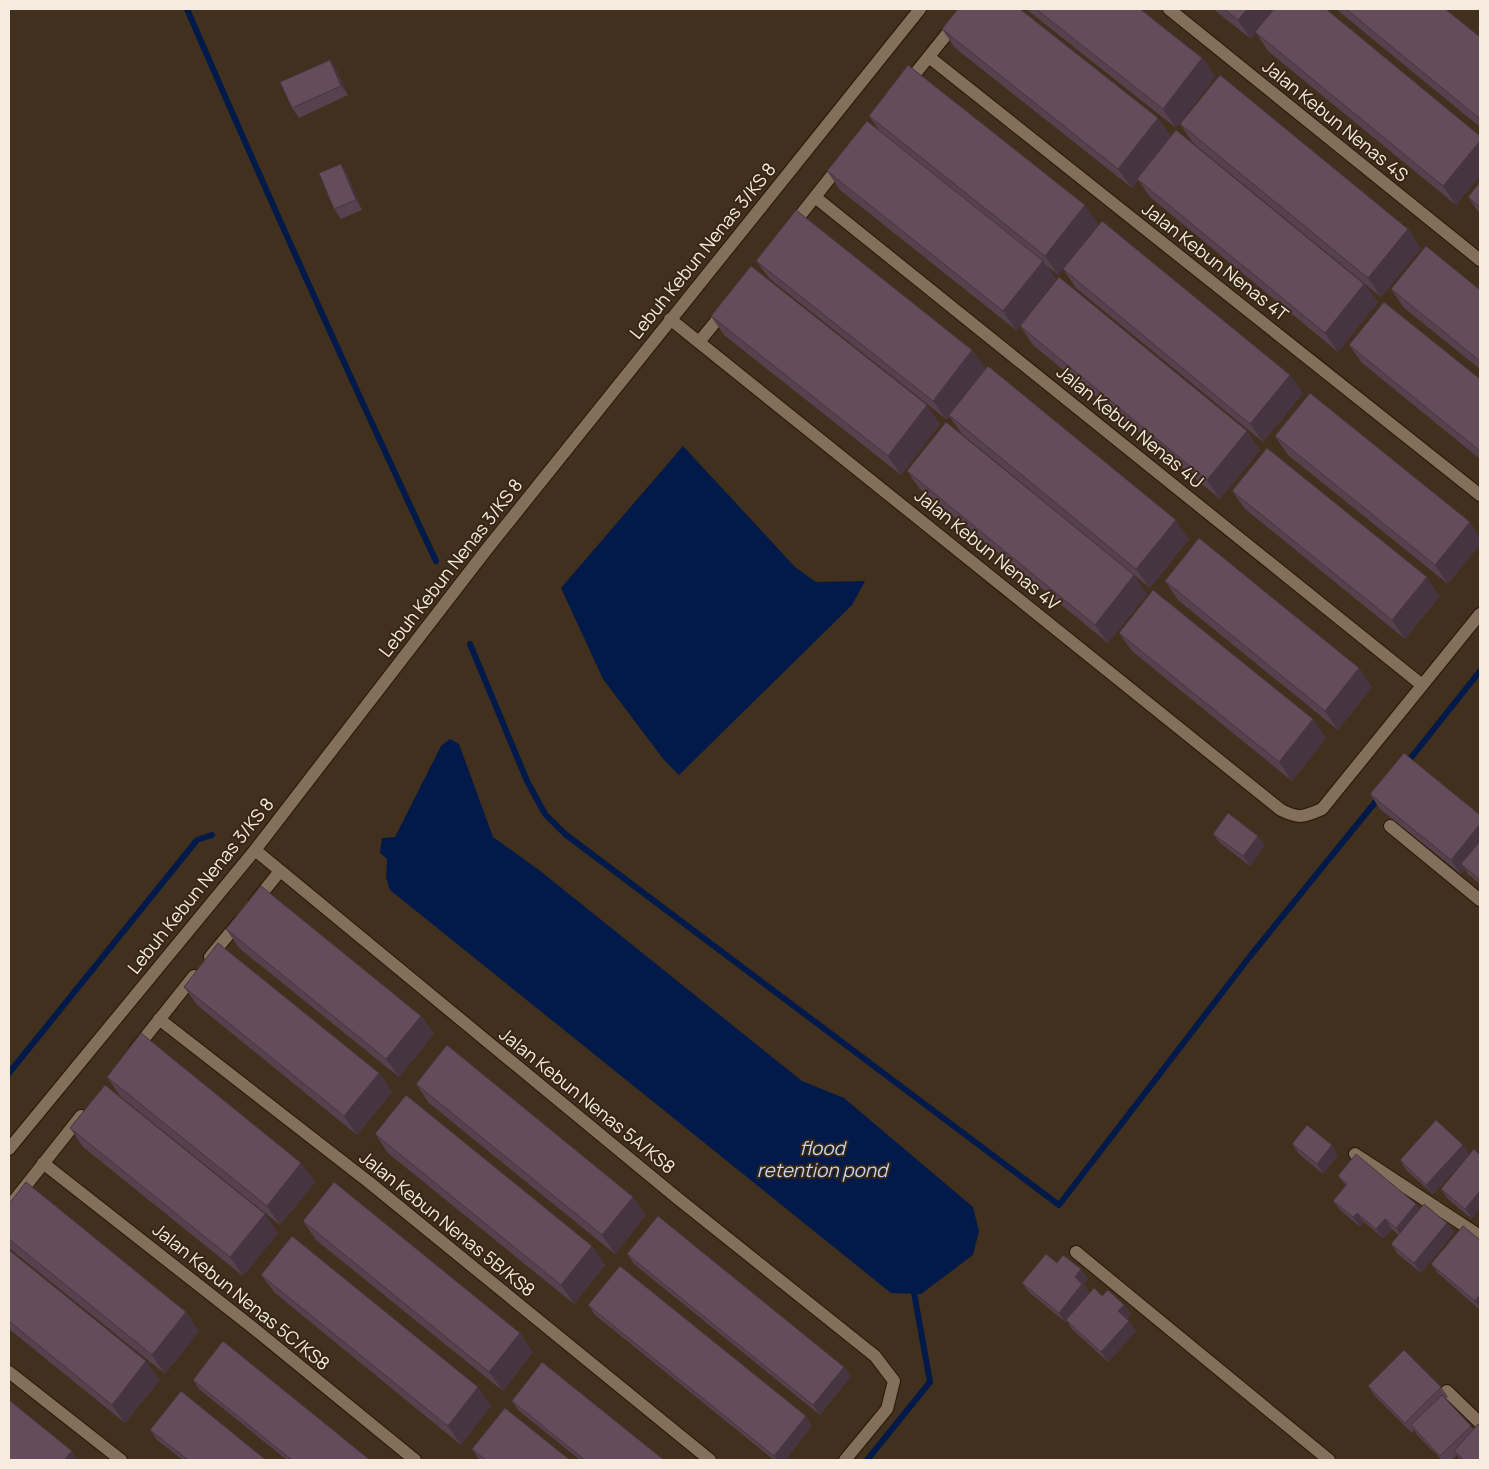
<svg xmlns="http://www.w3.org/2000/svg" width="1489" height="1469" font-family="Manrope,sans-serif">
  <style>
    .water { fill: #021a49 }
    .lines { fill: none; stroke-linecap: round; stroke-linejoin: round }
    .stream { stroke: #021a49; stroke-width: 6 }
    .minor-casing { stroke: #271705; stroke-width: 14 }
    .minor { stroke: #836f5b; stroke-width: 12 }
    .wall { fill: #56414e }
    .shaded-wall { fill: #463540 }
    .building { fill: #644c5b; stroke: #463540 }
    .labels { text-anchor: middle; stroke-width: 4; stroke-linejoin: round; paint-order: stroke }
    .street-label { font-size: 18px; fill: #f6ebdf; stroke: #362613 }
    .water-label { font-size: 19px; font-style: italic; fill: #c1d5f5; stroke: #362613 }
  </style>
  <rect width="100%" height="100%" fill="#41301d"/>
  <path class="water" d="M683,446l112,121 21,15 49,-1 -13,24 -173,170 -15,-15 -61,-81 -42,-91z
    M450,739l9,5 34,93 46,33 263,211 42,17 129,109 6,24 -6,24 -52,39 -30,-1 -501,-403 -4,-12 1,-19 -7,-6 2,-15 13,-1 46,-91z"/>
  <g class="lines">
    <path class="stream" d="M187,9c80,185 163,369 249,552
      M470,644l57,137 18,33 20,20 494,371 192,-250 130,-160
      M1406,764l74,-93
      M9,1073l188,-233 15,-5
      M867,1460l63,-78 -17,-95"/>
    <g class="minor-casing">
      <path id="minor" d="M1169,9l311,251
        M929,57l551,438
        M906,85l61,-76
        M815,197l607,488
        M791,227l50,-63
        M670,319l611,491c18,9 23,7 41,-1l158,-195
        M699,342l27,-33
        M1390,826l90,74
        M255,850l421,347 199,159 19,25 -7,28 -42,51
        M255,902l25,-31
        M210,957l29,-35
        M159,1019l211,164 340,277
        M135,1050l59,-74
        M9,1149l246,-299 232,-301 433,-540
        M1355,1154l125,82
        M43,1163l209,164 163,133
        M9,1207l72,-91
        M1076,1252l253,208
        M9,1372l112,88
        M1447,1391l33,32"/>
    </g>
    <use href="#minor" class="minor"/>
  </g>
  <path class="wall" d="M1026,9h114l62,49 13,19 -39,51z
    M1213,9h113l154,127v40l-24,29 -188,-154 -12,-18 -5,6z
    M1336,9h109l35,28v90z
    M942,29l216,89 13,19 193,147 14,18 -40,50 -188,-155 -12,-17 -6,8 -177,-140z
    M336,69l12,26 -49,23 -7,-10z
    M869,116l229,108 -40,51 -12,-10 10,14 -40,51 -176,-140 -13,-19 52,-41z
    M1180,124l228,105 13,19 -40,49 -188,-154z
    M341,164l6,10 15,36 -21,9 -7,-10z
    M1480,182v32l-12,-17z
    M756,261l216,89 14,19 203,170 -39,49 -188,-154 -13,-18 -3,3 -176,-140z
    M1063,269l240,124 -40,49 -187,-154z
    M1391,289l89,1v79l-76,-61z
    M711,316l229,108 -39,51 -177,-140z
    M1020,326l240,124 -40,49 -187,-154z
    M1349,345l131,34v80l-118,-96z
    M1275,436l195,86 -22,62 -160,-129z
    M907,471l240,123 -39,49 -188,-154z
    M1232,491l208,105 -35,43 -160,-130z
    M1165,581l194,87 13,19 -34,43 -160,-130z
    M1119,633l194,86 13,19 -34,43 -160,-130z
    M1370,794l110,21v69l-12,-10 -3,-5 -4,5 -81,-65z
    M1213,834l45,2 7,9 -15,21 -30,-23z
    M226,929l195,87 13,18 -35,43 -160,-129z
    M184,987l195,86 13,19 -35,43 -160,-130z
    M107,1077l194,86 14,19 -35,43 -160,-129z
    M416,1084l217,113 13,18 -31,39 -186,-151z
    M70,1128l208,105 -35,43 -160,-129z
    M375,1134l217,112 13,19 -31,39 -186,-151z
    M1292,1144l46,11 -15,19 -24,-20z
    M1470,1154l-37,40 -27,-24 -6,-10z
    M1480,1155l-8,64 -24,-20 -7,-10z
    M1338,1176l82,33 27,14 7,9 -33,41 -23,-19 -7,-10 8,-9 -7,-6 -9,9 -19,-16 -4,5 -20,-17 -7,-9 13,-15z
    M9,1204l177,108 13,19 -34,43 -156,-126z
    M303,1221l217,112 13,19 -30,39 -187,-151z
    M1480,1240v70l-42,-37 -7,-9z
    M9,1250l151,130 -35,43 -116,-94z
    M627,1254l224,122 -31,39 -186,-151z
    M1057,1263l31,16 -5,5 6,9 -5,6 18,-3 29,18 -4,5 9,12 -28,31 -36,-33 -5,-8 -2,1 -36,-30 -7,-9z
    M261,1275l230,131 -30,39 -186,-152z
    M588,1305l224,121 -27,34h-11l-179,-145z
    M193,1380l177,80h-83l-88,-71z
    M1368,1386l73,1 7,10 -3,2 28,30 7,31h-20l-3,-5 -5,5h-10l-25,-25 -3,-5 -2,3 -37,-37z
    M512,1401l152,59h-84l-62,-50z
    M150,1430l116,30h-83l-26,-20z
    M472,1449l98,11h-89l-3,-2z"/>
  <path class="shaded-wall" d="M1247,9h28l-24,30 -13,-19z
    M1202,58l13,19 -39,51 -13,-19z
    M330,60l6,9 12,26 -7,-9z
    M1158,118l13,19 -39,51 -14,-19z
    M1480,141v35l-24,29 -13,-19z
    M341,164l6,10 15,36 -6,-10z
    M1085,205l13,19 -40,51 -13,-19z
    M1408,229l13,19 -40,49 -13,-19z
    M1043,261l13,18 -40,51 -13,-19z
    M1364,284l14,18 -40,50 -13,-19z
    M972,350l14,19 -40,50 -13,-18z
    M1290,375l13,18 -40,49 -13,-18z
    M927,405l13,19 -39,51 -13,-19z
    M1247,431l13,19 -40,49 -13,-19z
    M1176,520l13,19 -39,49 -14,-19z
    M1470,522l10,15v8l-32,39 -13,-19z
    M1134,575l13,19 -39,49 -13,-18z
    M1427,577l13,19 -35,43 -13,-19z
    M1359,668l13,19 -34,43 -13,-19z
    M1313,719l13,19 -34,43 -13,-19z
    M1480,824v26l-19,14 4,5 -4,5 -10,-14z
    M1258,836l7,9 -15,21 -7,-10z
    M421,1016l13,18 -35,43 -13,-18z
    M379,1073l13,19 -35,43 -13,-19z
    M1332,1145l6,10 -15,19 -6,-10z
    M1463,1145l7,9 -37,40 -7,-9z
    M301,1163l14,19 -35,43 -13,-19z
    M1480,1191v17l-8,11 -7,-10z
    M633,1197l13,18 -31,39 -13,-19z
    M1416,1204l7,10 -20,24 -7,-10z
    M1357,1213l7,9 -4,5 -7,-10z
    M265,1214l13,19 -35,43 -13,-19z
    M1385,1219l7,10 -9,9 -7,-9z
    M1447,1223l7,9 -33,41 -7,-10z
    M592,1246l13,19 -31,39 -13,-19z
    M1081,1269l7,10 -5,5 6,9 -24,29 -6,-9 16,-36z
    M1480,1295v14l-5,-8z
    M1124,1305l7,9 -6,7 -7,-10z
    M186,1312l13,19 -34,43 -13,-19z
    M1129,1321l7,10 -28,31 -7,-10z
    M520,1333l13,19 -30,39 -14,-19z
    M146,1361l14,19 -35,43 -13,-18z
    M844,1367l7,9 -31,39 -7,-10z
    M478,1387l13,19 -30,39 -13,-19z
    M806,1416l6,10 -27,34h-8l-3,-4z
    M72,1451l6,9h-14z"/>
  <path class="building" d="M958,9h62l138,109 -40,51 -176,-140z
    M1036,9h104l62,49 -39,51z
    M1224,9h23l-9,11z
    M1274,9h52l154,127v5l-37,45 -188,-154z
    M1346,9h99l35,28v82z
    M330,60l11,26 -49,22 -12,-26z
    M908,65l177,140 -40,51 -176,-140z
    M1220,75l188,154 -40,49 -188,-154z
    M867,121l176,140 -40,50 -176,-140z
    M1176,130l188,154 -39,49 -188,-154z
    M341,164l15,36 -22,9 -15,-36z
    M1480,182v25l-12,-10z
    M796,210l176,140 -39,51 -177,-140z
    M1102,221l188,154 -40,49 -187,-155z
    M1426,246l54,44v71l-89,-72z
    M751,266l176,139 -39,51 -177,-140z
    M1059,277l188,154 -40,49 -187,-154z
    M1384,302l96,77v72l-131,-106z
    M988,366l188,154 -40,49 -187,-154z
    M1310,393l160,129 -35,43 -160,-129z
    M946,422l188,153 -39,50 -188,-154z
    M1267,448l160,129 -35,43 -160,-129z
    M1199,538l160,130 -34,43 -160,-130z
    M1153,590l160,129 -34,43 -160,-129z
    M1404,753l76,62v9l-29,36 -81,-66z
    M1228,813l30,23 -15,20 -30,-22z
    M1480,841v39l-19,-16z
    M261,886l160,130 -35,43 -160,-130z
    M218,943l161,130 -35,43 -160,-129z
    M141,1033l160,130 -34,43 -160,-129z
    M447,1045l186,152 -31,38 -186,-151z
    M105,1085l160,129 -35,43 -160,-129z
    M406,1095l186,151 -31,39 -186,-151z
    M1436,1120l27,25 -37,40 -26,-25z
    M1307,1125l25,20 -15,19 -25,-20z
    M1474,1149l6,6v36l-15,18 -24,-20z
    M1356,1154l60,50 -20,24 -11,-9 -9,10 -19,-16 -4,4 -20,-16 14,-17 -9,-8z
    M26,1182l160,130 -34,43 -143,-116v-35z
    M334,1182l186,151 -31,39 -186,-151z
    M1424,1204l23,19 -33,40 -23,-19z
    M658,1216l186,151 -31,38 -186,-151z
    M1463,1226l17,14v55l-5,6 -44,-37z
    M292,1236l186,151 -30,39 -187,-151z
    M9,1250l137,111 -34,44 -103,-84z
    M1046,1254l11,9 6,-8 18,14 -6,8 7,7 -23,29 -37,-30z
    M620,1266l186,150 -32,40 -186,-151z
    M1094,1288l8,8 6,-6 16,15 -6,6 11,10 -28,31 -35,-32z
    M223,1341l147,119h-78l-99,-80z
    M1404,1350l37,37 -36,36 -37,-37z
    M542,1362l122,98h-79l-73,-59z
    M181,1391l85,69h-78l-38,-30z
    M1442,1395l29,31 -31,30 -29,-31z
    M9,1400l63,51 -8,9h-55z
    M505,1408l65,52h-84l-14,-11z
    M1478,1424l2,2v34h-16l-10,-9z"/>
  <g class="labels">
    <g class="street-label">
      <text transform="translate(1335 121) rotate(39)" y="6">Jalan Kebun Nenas 4S</text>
      <text transform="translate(703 251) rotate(-51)" y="6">Lebuh Kebun Nenas 3/KS 8</text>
      <text transform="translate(1215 262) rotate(38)" y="6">Jalan Kebun Nenas 4T</text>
      <text transform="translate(1130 427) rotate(39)" y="6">Jalan Kebun Nenas 4U</text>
      <text transform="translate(987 550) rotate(39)" y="6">Jalan Kebun Nenas 4V</text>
      <text transform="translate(451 568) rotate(-52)" y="6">Lebuh Kebun Nenas 3/KS 8</text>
      <text transform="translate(201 886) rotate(-51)" y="6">Lebuh Kebun Nenas 3/KS 8</text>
      <text transform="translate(587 1101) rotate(39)" y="6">Jalan Kebun Nenas 5A/KS8</text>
      <text transform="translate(447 1224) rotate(39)" y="6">Jalan Kebun Nenas 5B/KS8</text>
      <text transform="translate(241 1297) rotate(39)" y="6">Jalan Kebun Nenas 5C/KS8</text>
    </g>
    <g class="water-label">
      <text x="822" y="1155">flood<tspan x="822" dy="22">retention pond</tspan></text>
    </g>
  </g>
  <rect width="1489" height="1469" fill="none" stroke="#f6ebdf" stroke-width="20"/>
</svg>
